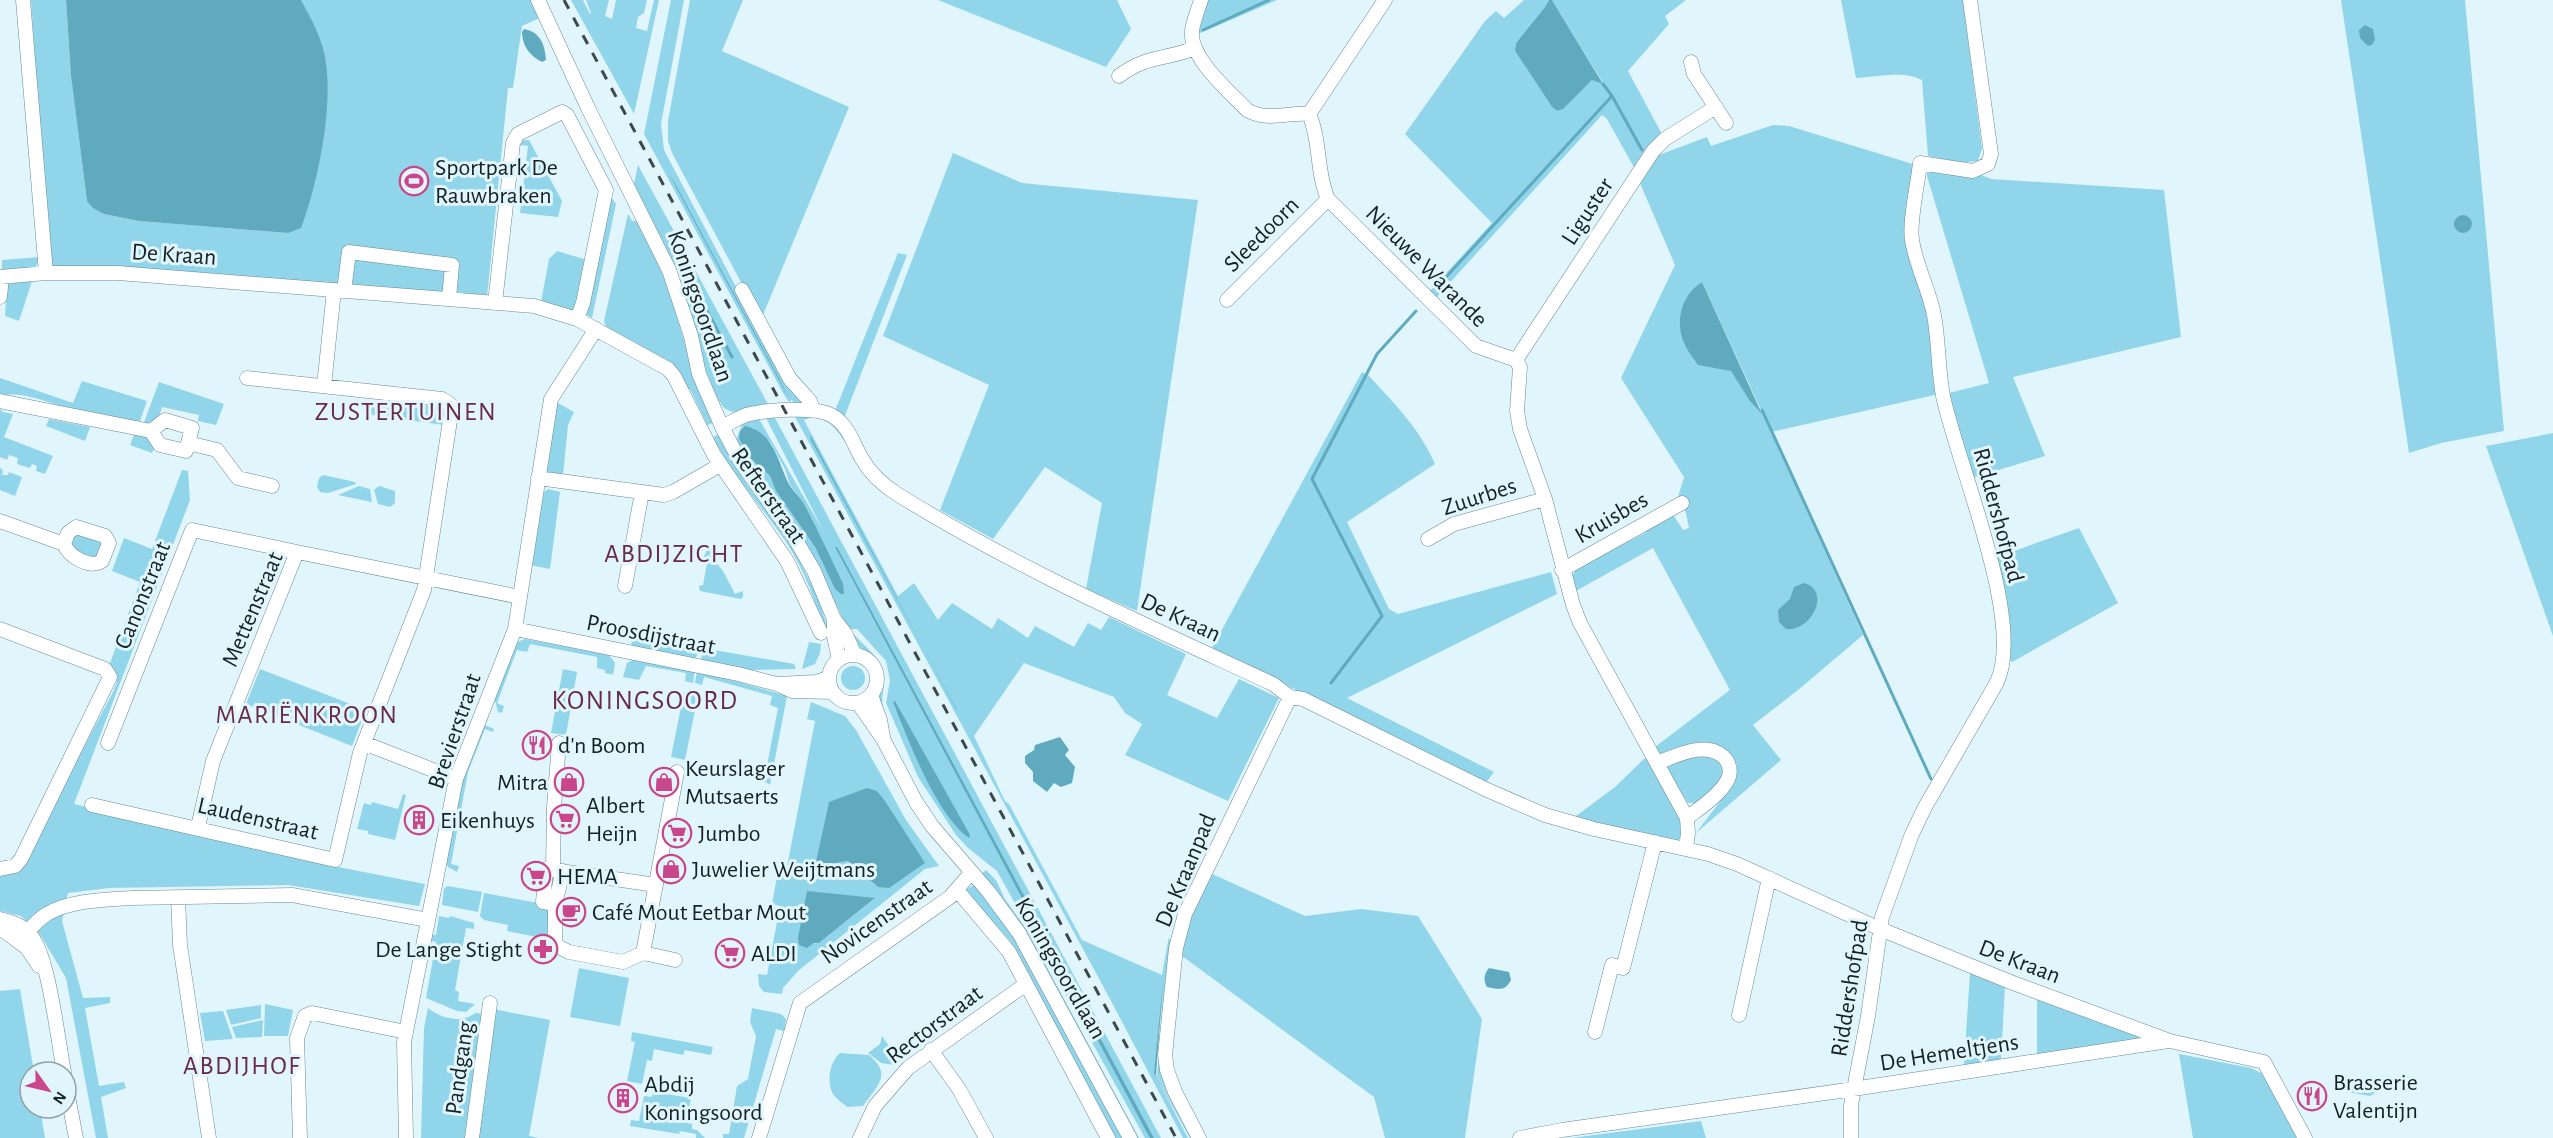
<svg xmlns="http://www.w3.org/2000/svg" width="2553" height="1138" font-family="'Alegreya Sans',sans-serif">
  <style>
    .green { fill: #91d5ea; fill-rule: evenodd }
    .water { fill: #60aabf }
    .lines { fill: none; stroke-linecap: round; stroke-linejoin: round }
    .stream { stroke: #60aabf; stroke-width: 3 }
    .minor-casing { stroke: #698993; stroke-width: 15 }
    .minor { stroke: #fff; stroke-width: 14 }
    .rail { stroke: #3a494d; stroke-width: 3; stroke-dasharray: 10 10; stroke-linecap: butt }
    .labels { text-anchor: middle; stroke-width: 6; stroke-linejoin: round; paint-order: stroke }
    .poi-label { font-size: 24px; fill: #142225; stroke: #e1f6fc; text-anchor: start }
    .street-label { font-size: 24px; fill: #142225; stroke: #e1f6fc }
    .neighbourhood-label { font-size: 26px; letter-spacing: 1.5px; fill: #692949; stroke: #e1f6fc }
    .quarter-label { font-size: 27px; letter-spacing: 1.5px; fill: #692949; stroke: #e1f6fc }
  </style>
  <rect width="100%" height="100%" fill="#e1f6fc"/>
  <path class="green" d="M31,0h35l5,76 16,125 17,13 35,7 149,12 19,-221 -6,-12h230l9,18 -18,8 -9,62h-5l-21,209 -434,-30 -4,-5z
    M571,0h12l7,14 1,-1 -5,-13h23l-4,16 7,3 4,-19h31l-3,13 -6,4 -2,11 11,3 7,-31h5l-25,114z
    M671,0h13l-23,124 3,26 120,228 22,23 -4,5 -8,-2 -2,-4 -3,2 -6,-9 -139,-259z
    M690,0h53l-21,51 127,56 -86,208 28,53 21,24 -2,2 -13,-13 -54,-95 -71,-133 -4,-12v-20z
    M938,0h179l14,29 -25,38z
    M1207,0h70l-79,34z
    M1524,0h25l-4,7 -29,36 -1,8 37,56 5,4 35,-31 11,3 -51,-83h134l-21,16 4,8 -41,47 35,65 -27,35 -29,-52 -5,-4 -166,183 -7,-6 63,-69 -87,-89 80,-113 11,-10 8,7z
    M1841,0h122l19,149 -4,12 -19,2 -31,-7 -6,-76c-19,-10 -45,-3 -66,-2z
    M2341,0h124l39,431 -63,12 -32,10z
    M1773,125l16,1 127,39 -4,48 26,146 1,35 -168,38 92,203 -65,55 -45,35 28,35 -85,73 35,-46 6,-22c-21,-36 -46,-21 -79,-11l-3,-7 75,-57 -77,-142 -79,44 -4,-12 7,-12 68,-35 3,-6 24,-14 11,17 6,-2 -5,-23 -6,-8 6,-20 -63,-99 54,-113 -35,-82 16,-27 51,-19 4,9zM1702,282l60,130v1l-13,-13 -18,-30 -32,-5 -14,-20 -5,-17z
    M525,140h4l33,61 -4,16 -38,-4 8,-67 -8,-1 1,-4z
    M953,153l69,30 176,17 -61,411 -51,-22 16,-86 -57,-36 -52,72 -53,-29 49,-125 -106,-49z
    M638,165l131,241 -37,6 -8,-4 -8,-12 -16,-41 -15,-58 -14,-38 -37,-75z
    M1927,167l52,7 12,5 173,11 17,147 -168,40 32,79 -73,22 -23,-85 40,-10 -62,-207z
    M608,193l8,11 -24,114 -9,-5z
    M628,214l4,7h9l23,53 34,112 15,37 -8,3 -1,-2 2,-2 -16,-33 -3,1 -81,-62 -2,-7z
    M557,251l30,9 -7,35 -7,16 -32,-9 8,-43z
    M898,253l9,2 -63,163 -9,-7z
    M39,257l-3,10 -34,5v-12z
    M32,281l-13,40 -14,-5 1,-14 -2,-3 3,-15z
    M1362,372l7,4c26,28 51,53 66,88l-88,58 42,87 9,5 153,-42 6,22 -210,104 147,74 -9,12 -273,-136z
    M0,378l73,25 9,-22 65,20 -8,23c-18,-4 -37,-7 -56,-11 -24,-6 -60,-24 -83,-17z
    M159,382l65,22 -8,21 -18,-4 1,-6 -37,-8c-3,12 -7,16 -19,18z
    M393,400c11,1 51,2 53,16 0,1 -2,8 -2,9l-72,-10 -4,-10 23,3z
    M558,403l16,9 -6,13 -5,50 -23,-3 9,-49z
    M0,409l3,3 10,2 -9,23 49,19 -8,18 -9,-3 1,-5 -5,-2 -2,4 -13,-4 1,-6 -9,-3 -2,5 -7,-3z
    M794,415l28,3 13,7 62,77c-11,-7 -22,-14 -30,-24 -15,-18 -32,-73 -63,-58l94,176 16,-13 24,37 14,-17 40,26 6,-11 30,20 7,-12 39,21 14,-24 13,7 8,-13 77,37 -19,41 50,23 22,-39 40,19 -51,103 -103,-46 17,-31 -17,-11 -11,-16 -90,-34 -50,73 31,65 4,3 73,136 80,35 7,-39v3l5,2 -12,95 33,102h-5l-33,-63 8,-92 -11,90 34,65h-5l-73,-139z
    M765,416h9l387,722h-7l-319,-591 315,591h-5l-148,-267 -29,-23 -12,-13 -38,-58 -32,-74 4,-23 -4,-19 -29,-32h-9l-39,-80 -61,-86 -12,-23 6,-15 16,-8 67,117zM753,428l18,15 14,26 5,16 12,16 41,82 -8,6 -20,-42 -39,-56 -6,-15 -19,-17 -12,-20z
    M49,419l41,8 -5,14 -39,-15z
    M141,433l9,5 4,10 -2,5 -22,-8 4,-10z
    M2553,433v203l-67,-190z
    M718,434l30,52 43,57 28,57 11,36 -5,-1c-9,-33 -20,-64 -39,-93 -23,-34 -51,-64 -71,-101h-3l-1,-2z
    M0,468l3,2 -1,5h6l1,-3 13,5 -7,19 -15,-6z
    M182,470l6,1 2,29 -116,304 244,59 107,21 -6,22 -131,-21 -179,3 -41,5 -6,28 21,77 27,-1v6l-25,5 14,78 25,-4 2,6 -25,9 7,41h-12l-30,-160 -25,-42 -20,-20 -21,-5v-40l23,-9 90,-170c4,-11 9,-18 -4,-26l31,-84 -28,-11 12,-33 28,11z
    M323,475l32,7 1,2 -28,9 -8,-1 -3,-5 2,-9z
    M359,486l11,3 2,13 -34,-7z
    M379,486l16,5v12l-5,4 -12,-3 -4,-14z
    M548,489l12,3 -10,77 -20,-4 14,-73z
    M2079,528l39,75 -106,59 -3,-2 -15,-102z
    M76,533l26,8 -2,14 -5,4 -20,-6 -5,-9z
    M708,546l7,2 -6,6 14,17 12,23 8,-3v6l-2,2 -41,-8 -1,-5 4,-1 5,-27 -4,-1z
    M853,633c11,14 32,26 31,46 0,10 -3,18 -1,28l-4,2 -2,-9 2,-27 -2,-8 -6,-8 -12,-9 -10,-14z
    M635,637l60,10 2,8 -2,4 -59,-11 -5,-4z
    M525,639l84,16 6,8 -2,12 -8,-2v-3l-8,-2v-11l-67,-13 -3,8 -10,-2 -20,53 7,3 -2,7 -4,-1 -4,-15 23,-55z
    M809,642l12,2 -1,9 -5,11 -13,5z
    M703,648l91,16 2,5 -48,1 -47,-10z
    M634,659l61,10 -2,14 -8,-2 1,-8 -40,-7 -7,14 -16,-3 4,-14z
    M841 678a12 12 0 1 1 24 0a12 12 0 1 1-24 0Z
    M260,669l106,41 -14,36 -106,-42z
    M563,669l14,3 -11,63 -15,-2z
    M697,670l90,26 -17,89 -6,-4 14,-73 -8,-3 2,-9 -68,-19 -2,8 -7,-2z
    M684,692l14,3 -13,65 -14,-3z
    M811,702l34,14 11,14 50,90 33,46 -14,3 -127,102 -15,17 -1,6 -18,-2 -5,-6 -1,-12 9,1 13,-69 -8,-2 6,-33 8,1 29,-151 -8,-2zM877,791l22,34 8,50 -29,12 -30,-26 -17,3zM807,892l67,7 -55,44 -20,2z
    M485,725l9,4 -1,3 -8,-3 -17,43 -17,92 8,2 -2,6 -9,-5 -2,-5 16,-84z
    M1709,754l13,8 2,13 -12,15 -16,13h-8l-23,-36 21,-9z
    M1647,756l34,66 1,15 -7,5 -103,-23 43,-32z
    M403,794l3,1 -11,45 -27,-6v-3l-11,-2 7,-26 7,2 1,-3 26,7z
    M986,870l10,10 9,19 22,31 112,208h-2l-157,-263z
    M1210,873l95,43 56,-7 57,7 64,103 -17,119h-80l-11,-41 -192,-141 6,-33z
    M974,885l43,55 107,198h-8l-105,-196 -46,-52z
    M448,886l34,6 -4,20 -36,-7 2,-17z
    M484,893l65,12 -2,34 -40,-8 1,-6 -24,-5 -4,-4z
    M439,916l10,2 1,-2 24,7v6l-8,-1 -11,62 4,2 -1,9 17,3 -9,8 -9,-1 -31,-13 10,-56 -8,-2 1,-6 7,1z
    M579,968l50,10 -9,48 -50,-9z
    M1970,972l35,13 -4,75 -37,5z
    M20,989l14,83h-4v36h10l5,30h-45v-147z
    M2037,998l96,34 11,9 -107,14z
    M265,1004l28,6 -5,26h-24z
    M261,1005v13l-30,7 -5,-15z
    M428,1008c12,10 34,16 47,5l9,1 -18,124h-45l3,-110z
    M752,1008l29,6 5,5 -2,12 -8,-2 -32,109h-21v-4h6l8,-48 11,-7 8,-43 -6,-14z
    M493,1009l57,11 -21,116 10,2h-63z
    M223,1011l10,28 -28,2 -5,-28z
    M263,1020l-1,17 -26,1 -4,-11z
    M632,1032l81,15 -2,8 -26,-5 -2,5 -29,-6 -2,12 -5,-1 -5,24 -15,-3 8,-39 -4,-1z
    M882,1036l18,26 -5,3 -14,-2 -13,-10 12,-9z
    M840,1053l29,2c24,20 8,31 -6,51l-16,1c-4,-4 -11,-8 -14,-13 -7,-12 -3,-33 7,-41z
    M2179,1054l72,14 12,6 36,64h-106z
    M2343,1080l48,4 -21,12 -23,-4z
    M653,1092l38,6 -4,25 5,1v5l5,1 8,8h-9v-4l-16,-3 -1,3 -49,-8 1,-6 8,1 5,-25 8,1z
    M1701,1121l5,17h-135z"/>
  <path class="water" d="M66,0h235c7,13 15,27 20,42 17,47 -2,139 -20,186l-13,5 -149,-12 -35,-7 -11,-6 -6,-7 -16,-125z
    M1549,0h3l51,84 -11,-4 -29,29 -6,2 -5,-4 -37,-56 1,-8 29,-36z
    M2365,25l8,4 2,11 -3,5 -4,1 -8,-8 -1,-8z
    M524,29c16,3 21,15 22,31l-4,2c-12,-6 -20,-16 -20,-30z
    M669,174l8,13 103,193 8,17z
    M2454 224a9 9 0 1 1 18 0a9 9 0 1 1-18 0Z
    M1702,282l60,132 -13,-14 -18,-29 -33,-6c-4,-6 -10,-13 -13,-20 -11,-22 -4,-50 17,-63z
    M745,426c30,6 33,38 45,60 4,6 10,11 14,18 14,26 26,53 39,79l1,11h-3l-6,-5 -20,-42 -39,-56 -6,-15 -19,-17 -12,-20 1,-8z
    M810,435l146,274 1,1 -146,-270z
    M835,547h2l317,591h-4l-4,-7z
    M1804,583c28,8 7,49 -18,46l-7,-7 -1,-12 12,-11 4,-12z
    M895,701l75,134 -1,3c-33,-23 -61,-99 -76,-136z
    M1060,737l9,13 -4,5 10,12 -3,16 -11,4 -7,-4 -7,9 -14,-11v-9l-8,-9v-7l9,-6 1,-5z
    M867,788l10,3 8,10 40,62 -36,25 -11,-1 -30,-26 -17,3 -15,8v-10l13,-60z
    M807,891l68,7 -56,45h-5l-7,5 -8,-3 -1,-7z
    M1489,968l20,4 2,8c-6,12 -13,9 -24,7 -4,-7 -3,-13 2,-19z
    M1163,982l-7,93 34,63 -36,-65z"/>
  <g class="lines">
    <path class="stream" d="M1203,30l66,-30
      M1612,96l30,54
      M685,270l47,87
      M1436,288l176,-192 -9,-12
      M1762,410l169,369
      M1331,683l51,-67 -70,-137 65,-125 39,-43"/>
    <g class="minor-casing">
      <path id="minor" d="M23,0l23,273
        M538,0l50,108 81,162 22,66 8,38 23,53 18,34 54,76 20,34 20,48 11,14 10,22
        M1201,0c-3,10 -8,21 -9,31 -3,27 38,61 55,79 21,12 40,2 62,4 12,27 7,58 19,85l148,147 40,14 4,7 -3,44 3,18 25,70 28,106 7,18 107,195 1,15 -2,15
        M1691,62l3,12 32,49
        M1119,76c27,-21 47,-16 76,-28
        M1309,114l76,-114
        M0,277l46,-4h72l416,33 43,13 91,50 6,7 40,79 73,106 34,72
        M742,290l48,89 20,22 3,9
        M344,291l5,-39 103,13 -3,34
        M0,297l2,-20
        M1227,300l101,-101
        M495,303l18,-160 5,-9 44,-22 5,3 39,75 -23,113 -6,16
        M1516,360l137,-209 12,-12 51,-32
        M324,386l10,-96
        M0,401l151,30 14,-11 27,8 -6,23 -26,-6 -9,-14
        M722,427c8,-4 16,-9 24,-12 18,-5 69,-9 85,0 17,9 22,28 31,44 8,14 21,26 35,35 119,74 249,131 376,190l17,13 13,2 182,90 60,26 49,14 114,25 29,10 143,65 133,54 157,58 94,21 41,76
        M188,443l29,7 21,28 34,8
        M538,478l126,17 9,-3 47,-27
        M0,521l64,23c5,13 26,25 38,17l7,-18 -4,-7 -29,-9 -8,6 -4,11
        M1428,539l26,-15 91,-25
        M1562,570l120,-67
        M625,586l17,-94
        M834,619v17l5,24
        M0,629l105,40 5,8 -89,182 -6,7 -15,3
        M515,629l223,45 39,10 15,7 41,1
        M829 679a24 24 0 1 1 48 0a24 24 0 1 1-48 0Z
        M778,684l38,-2 13,-4
        M871,695l9,25 3,17
        M858,703l25,36 33,63 16,24 56,65 31,42 111,205
        M108,743l84,-213 105,22
        M364,743l92,36
        M559,743l-5,64 -1,63 -7,-1 -3,33 12,2v41l14,7 54,10 20,-9
        M1657,763c20,-8 54,-25 70,-2 3,6 4,12 1,18 -7,15 -28,29 -41,39
        M92,805l243,55 25,-107 64,-163 27,-176 -1,-10 -8,-5 -195,-21
        M198,827l15,-66 84,-209 223,45
        M553,870l103,15
        M957,890l52,62 99,186
        M178,897l2,48 29,193
        M555,904l8,-33
        M0,919c13,3 24,7 32,18 17,22 26,104 32,135
        M0,928l27,20 12,18
        M20,941c8,-9 16,-21 27,-27 24,-14 57,-14 84,-16l161,-3 136,25
        M675,960l-32,-7 34,-181
        M1739,1015l30,-137
        M1595,1032l17,-67 11,3 32,-126
        M931,1050l28,39 27,49
        M66,1086l10,52
        M300,1138l-3,-100 8,-22 7,-3 94,19
        M406,1138l-2,-96 52,-263 59,-150 36,-230 45,-70
        M472,1138l18,-135
        M759,1138l41,-135 150,-106 21,-24
        M860,1138l15,-32 33,-38 118,-84
        M1199,1138l-24,-46 -8,-22 -2,-15 11,-107 9,-34 105,-217
        M1520,1138l42,-8 278,-39 328,-50
        M1851,1138v-33l17,-89 14,-99 30,-83 13,-27 71,-123c31,-59 -39,-221 -53,-288 -5,-26 -4,-54 -9,-81 -5,-26 -18,-49 -22,-75 -3,-18 6,-57 8,-77l53,8 15,-7 3,-10 -21,-154"/>
    </g>
    <use href="#minor" class="minor"/>
    <path class="rail" d="M564,0l612,1138"/>
  </g>
  <defs>
    <g id="stadium-ring" transform="scale(1.5)"><circle r="9.5" fill="#e1f6fc" stroke="#ca468a" stroke-width="1.5"/><path d="M0-5a6.5 5 0 1 0 0 10a6.5 5 0 1 0 0-10ZM-3.5-1.8h7v3.6h-7Z" fill="#ca468a"/></g>
    <g id="restaurant-ring" transform="scale(1.5)"><circle r="9.5" fill="#e1f6fc" stroke="#ca468a" stroke-width="1.5"/><path d="M-5-6h1v4h1v-4h1v4h1v-4h1v5L-1.5 .5V6h-2V.5L-5-1ZM5-6V6H3V1.5H1.5Q1.5-4 5-6Z" fill="#ca468a"/></g>
    <g id="shop-ring" transform="scale(1.5)"><circle r="9.5" fill="#e1f6fc" stroke="#ca468a" stroke-width="1.5"/><path d="M-5-2.5h2.3a2.7 3.5 0 0 1 5.4 0H5L5.5 6h-11ZM-1.5-2.5h3a1.5 2.3 0 0 0-3 0Z" fill="#ca468a"/></g>
    <g id="supermarket-ring" transform="scale(1.5)"><circle r="9.5" fill="#e1f6fc" stroke="#ca468a" stroke-width="1.5"/><path d="M-6-5.5h2.5l.6 2H6L4.5 2H-2.5L-4.4-4H-6ZM-1.5 3.2a1.3 1.3 0 1 0 .1 0ZM3 3.2a1.3 1.3 0 1 0 .1 0Z" fill="#ca468a"/></g>
    <g id="building-ring" transform="scale(1.5)"><circle r="9.5" fill="#e1f6fc" stroke="#ca468a" stroke-width="1.5"/><path d="M-4-6H4V6H1V3H-1V6H-4ZM-2.5-4.3h1.7v1.8h-1.7ZM.8-4.3h1.7v1.8H.8ZM-2.5-1h1.7V.8h-1.7ZM.8-1h1.7V.8H.8Z" fill="#ca468a"/></g>
    <g id="cafe-ring" transform="scale(1.5)"><circle r="9.5" fill="#e1f6fc" stroke="#ca468a" stroke-width="1.5"/><path d="M-5.5-4.5H6V0H3Q3 3.5 0 3.5H-2.5Q-5.5 3.5-5.5 0ZM3-3.2v2h1.7v-2ZM-6 4.5H4V6H-6Z" fill="#ca468a"/></g>
    <g id="pharmacy-ring" transform="scale(1.5)"><circle r="9.5" fill="#e1f6fc" stroke="#ca468a" stroke-width="1.5"/><path d="M-2-6h4v4h4v4h-4v4h-4v-4h-4v-4h4Z" fill="#ca468a"/></g>
  </defs>
  <g fill-rule="evenodd">
    <use href="#stadium-ring" x="414" y="181"/>
    <use href="#restaurant-ring" x="537" y="745"/>
    <use href="#shop-ring" x="569" y="782"/>
    <use href="#shop-ring" x="664" y="782"/>
    <use href="#supermarket-ring" x="565" y="819"/>
    <use href="#building-ring" x="419" y="820"/>
    <use href="#supermarket-ring" x="677" y="833"/>
    <use href="#shop-ring" x="671" y="869"/>
    <use href="#supermarket-ring" x="536" y="876"/>
    <use href="#cafe-ring" x="571" y="912"/>
    <use href="#pharmacy-ring" x="543" y="949"/>
    <use href="#supermarket-ring" x="730" y="953"/>
    <use href="#restaurant-ring" x="2312" y="1096"/>
    <use href="#building-ring" x="623" y="1098"/>
  </g>
  <g class="labels">
    <g class="poi-label">
      <text x="435" y="175">Sportpark De<tspan x="435" dy="28">Rauwbraken</tspan></text>
      <text x="558" y="753">d'n Boom</text>
      <text x="685" y="776">Keurslager<tspan x="685" dy="28">Mutsaerts</tspan></text>
      <text x="548" y="790" text-anchor="end">Mitra</text>
      <text x="586" y="813">Albert<tspan x="586" dy="28">Heijn</tspan></text>
      <text x="440" y="828">Eikenhuys</text>
      <text x="698" y="841">Jumbo</text>
      <text x="692" y="877">Juwelier Weijtmans</text>
      <text x="557" y="884">HEMA</text>
      <text x="592" y="920">Café Mout Eetbar Mout</text>
      <text x="522" y="957" text-anchor="end">De Lange Stight</text>
      <text x="751" y="961">ALDI</text>
      <text x="2333" y="1090">Brasserie<tspan x="2333" dy="28">Valentijn</tspan></text>
      <text x="644" y="1092">Abdij<tspan x="644" dy="28">Koningsoord</tspan></text>
    </g>
    <g class="street-label">
      <text transform="translate(1587 211) rotate(-57)" y="8">Liguster</text>
      <text transform="translate(1261 234) rotate(-45)" y="8">Sleedoorn</text>
      <text transform="translate(174 254) rotate(4)" y="8">De Kraan</text>
      <text transform="translate(1427 266) rotate(45)" y="8">Nieuwe Warande</text>
      <text transform="translate(701 306) rotate(71)" y="8">Koningsoordlaan</text>
      <text transform="translate(769 495) rotate(55)" y="8">Refterstraat</text>
      <text transform="translate(1479 496) rotate(-18)" y="8">Zuurbes</text>
      <text transform="translate(1999 515) rotate(75)" y="8">Riddershofpad</text>
      <text transform="translate(1611 517) rotate(-30)" y="8">Kruisbes</text>
      <text transform="translate(142 595) rotate(-68)" y="8">Canonstraat</text>
      <text transform="translate(252 609) rotate(-67)" y="8">Mettenstraat</text>
      <text transform="translate(1181 617) rotate(25)" y="8">De Kraan</text>
      <text transform="translate(651 634) rotate(11)" y="8">Proosdijstraat</text>
      <text transform="translate(454 731) rotate(-71)" y="8">Brevierstraat</text>
      <text transform="translate(258 818) rotate(13)" y="8">Laudenstraat</text>
      <text transform="translate(1185 870) rotate(-67)" y="8">De Kraanpad</text>
      <text transform="translate(876 921) rotate(-35)" y="8">Novicenstraat</text>
      <text transform="translate(2020 961) rotate(21)" y="8">De Kraan</text>
      <text transform="translate(1061 968) rotate(60)" y="8">Koningsoordlaan</text>
      <text transform="translate(1849 988) rotate(-81)" y="8">Riddershofpad</text>
      <text transform="translate(934 1024) rotate(-37)" y="8">Rectorstraat</text>
      <text transform="translate(1949 1052) rotate(-9)" y="8">De Hemeltjens</text>
      <text transform="translate(459 1068) rotate(-82)" y="8">Pandgang</text>
    </g>
    <g class="neighbourhood-label">
      <text x="406" y="420">ZUSTERTUINEN</text>
      <text x="674" y="562">ABDIJZICHT</text>
      <text x="307" y="723">MARIËNKROON</text>
      <text x="242" y="1074">ABDIJHOF</text>
    </g>
    <g class="quarter-label">
      <text x="645" y="709">KONINGSOORD</text>
    </g>
  </g>
  <g transform="translate(48 1090) rotate(124)"><circle r="28" fill="#e1f6fc" stroke="#8fa1a6" stroke-width="1.5"/>
  <path d="M0-4.5L10 22L0 15L-10 22Z" fill="#ca468a"/>
  <text y="-9" font-size="16" font-weight="bold" text-anchor="middle" fill="#142225">N</text>
  </g>
</svg>
